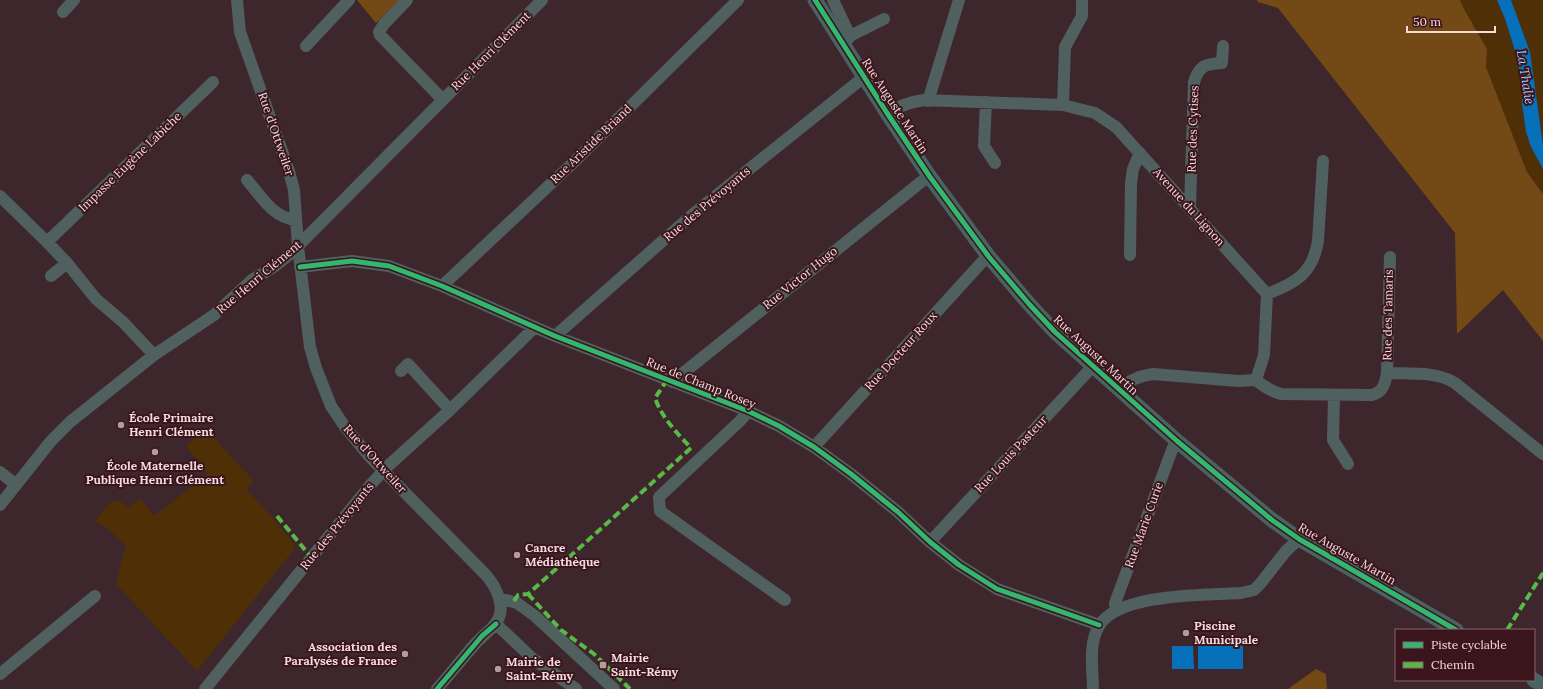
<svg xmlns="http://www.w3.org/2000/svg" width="1543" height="689" font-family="Lora,serif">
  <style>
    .green { fill: #4e2f06 }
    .forest { fill: #734a16 }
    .water { fill: #0670bb }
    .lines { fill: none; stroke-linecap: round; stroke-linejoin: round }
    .minor { stroke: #4f605f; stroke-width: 12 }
    .major { stroke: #486362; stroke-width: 15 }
    .quiet { stroke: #58b947; stroke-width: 4; stroke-dasharray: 8 4; stroke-linecap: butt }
    .cycleway-casing { stroke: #3a151c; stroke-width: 8 }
    .cycleway { stroke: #33b770; stroke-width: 5 }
    .poi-dot { fill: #b59ba0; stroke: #3a151c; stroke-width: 1.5 }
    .labels { text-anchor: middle; stroke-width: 4; stroke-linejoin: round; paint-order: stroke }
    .street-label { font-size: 12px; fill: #f5dade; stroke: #3a151c }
    .poi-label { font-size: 12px; font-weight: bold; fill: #f5dade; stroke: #3a151c; text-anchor: start }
    .water-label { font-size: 13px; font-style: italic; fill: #a5cef8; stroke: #3a151c }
  </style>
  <rect width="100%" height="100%" fill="#3d272c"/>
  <path class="green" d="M1460,0h37l8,19 12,38 5,27v20l4,28 5,15 12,22v25l-16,-22 -41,-105 1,-18 -23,-40z
    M1511,0h32v145l-13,-93z
    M206,429l48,52 -8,8 28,30 22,28 -99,124 -81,-87 10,-39 -21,-18 -10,-6 14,-18 11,-2 8,7 12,-9 14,17 54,-42 -22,-28z"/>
  <path class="forest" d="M357,0h42l-23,23z
    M1257,0h203l4,9 23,40 -1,18 41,105 16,22v147l-40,-51 -46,44 -2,-101 -177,-225 -20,-6z
    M1316,669l10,5 1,15h-39z"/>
  <path class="water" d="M1497,0h14l19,52 13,93v24l-12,-22 -5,-15 -4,-28v-20l-5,-27 -12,-38z
    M1240,645l3,1v23h-45v-23z
    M1172,646h21l1,23h-22z"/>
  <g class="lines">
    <path class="minor" d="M237,0l3,32 49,139 5,19 4,56 12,101 6,21 15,38 14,21 24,29 116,118c11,12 23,35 10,50 -6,8 -14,13 -20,20 -13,15 -25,30 -38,45
      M407,0l-23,24 -5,8 1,3 63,65
      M833,0l17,36 -7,10
      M63,12l11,-12
      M850,36l34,-17
      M306,46l43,-46
      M928,101l31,-101
      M986,102l-2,44 11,17
      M1063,105l2,-58 17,-31v-16
      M887,113c12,-7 22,-11 37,-13l139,5 32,8 21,14 151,167 -3,61 -8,25 -18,1 -85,-7c-14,2 -23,6 -34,15
      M247,180c13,15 26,38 49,40
      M0,196l47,46 20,21 29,36 27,23 31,33
      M1190,207l4,-125c5,-17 12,-18 28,-19l1,-17
      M47,242l166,-160
      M1130,255l1,-72 2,-14 7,-16
      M300,267l52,-6 37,5 53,20 113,50 193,75 31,15 35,21 37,27 47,38 32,30 29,23 38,24 102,36
      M51,276l16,-13
      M442,286l133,-125 163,-161
      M1267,294c29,-11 46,-21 51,-53l5,-80
      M555,336l137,-121 172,-138
      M401,371l7,-7 42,46
      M1387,373l3,-116
      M1256,380c8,7 15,11 25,14l91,1c11,-3 13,-11 15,-22 22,1 49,-2 68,10l88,71
      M672,382l249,-200 9,-5
      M1334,396l-1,44 15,24
      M748,411l-7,9 -82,77 1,14 125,89
      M814,447l168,-185 7,-5
      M0,472l16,13
      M0,505l51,-64 19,-19 84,-67 60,-40 38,-35 23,-14 15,-12 252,-254
      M930,542l163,-176
      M499,598l18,5 18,13 79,73
      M1116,611l-1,-8 57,-153 5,-9
      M496,624l37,35 43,30
      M0,674l95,-78
      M205,689l167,-206 17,-18 61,-55 85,-83
      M1093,689c0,-20 -5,-45 6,-63 19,-33 108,-31 142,-33l13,-3 6,-6 26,-33 13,-12"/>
    <path class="major" d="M815,0l72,113 43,64 59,80 40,47 26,28 122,109 95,79 27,19 157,91
      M1534,680l9,6"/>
    <path class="quiet" d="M277,516l34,41
      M528,594l33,36 33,24 36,35
      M514,601l4,-6 10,-1 163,-146c-14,-15 -29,-30 -36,-50l12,-18
      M1507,630l36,-57"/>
    <g class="cycleway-casing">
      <path id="cycleway" d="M815,0l72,113 43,64 59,80 40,47 26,28 122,109 95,79 27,19 157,91
        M300,267l52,-6 37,5 53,20 113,50 193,75 31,15 35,21 37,27 47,38 32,30 29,23 38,24 102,36
        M437,689l45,-53 14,-12"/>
    </g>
    <use href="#cycleway" class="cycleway"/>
  </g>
  <g class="poi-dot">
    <circle cx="121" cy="425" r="4"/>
    <circle cx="155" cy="452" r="4"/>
    <circle cx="517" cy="555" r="4"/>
    <circle cx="1186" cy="633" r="4"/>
    <circle cx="405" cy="654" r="4"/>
    <rect x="599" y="661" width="8" height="8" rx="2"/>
    <circle cx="498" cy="669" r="4"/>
  </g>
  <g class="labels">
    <g class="street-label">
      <text transform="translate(491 51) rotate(-45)" y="4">Rue Henri Clément</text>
      <text transform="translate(895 106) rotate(57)" y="4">Rue Auguste Martin</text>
      <text transform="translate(1193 129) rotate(-88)" y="4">Rue des Cytises</text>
      <text transform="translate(276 134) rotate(71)" y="4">Rue d'Ottweiler</text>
      <text transform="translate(591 144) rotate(-44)" y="4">Rue Aristide Briand</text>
      <text transform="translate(130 162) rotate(-44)" y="4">Impasse Eugène Labiche</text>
      <text transform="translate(707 204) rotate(-40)" y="4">Rue des Prévoyants</text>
      <text transform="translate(1189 207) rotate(48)" y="4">Avenue du Lignon</text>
      <text transform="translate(259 277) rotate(-40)" y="4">Rue Henri Clément</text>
      <text transform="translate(800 278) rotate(-39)" y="4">Rue Victor Hugo</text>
      <text transform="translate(1388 315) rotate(-89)" y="4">Rue des Tamaris</text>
      <text transform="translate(901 351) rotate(-48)" y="4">Rue Docteur Roux</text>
      <text transform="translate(1096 355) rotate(43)" y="4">Rue Auguste Martin</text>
      <text transform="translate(701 383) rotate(22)" y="4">Rue de Champ Rosey</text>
      <text transform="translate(1011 454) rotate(-47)" y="4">Rue Louis Pasteur</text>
      <text transform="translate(375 459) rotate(48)" y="4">Rue d'Ottweiler</text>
      <text transform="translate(1144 525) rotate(-70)" y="4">Rue Marie Curie</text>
      <text transform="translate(337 526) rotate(-51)" y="4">Rue des Prévoyants</text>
      <text transform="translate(1347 554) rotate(30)" y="4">Rue Auguste Martin</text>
    </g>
    <g class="poi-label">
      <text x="129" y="422">École Primaire<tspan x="129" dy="14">Henri Clément</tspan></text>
      <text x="155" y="470" text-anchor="middle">École Maternelle<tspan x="155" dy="14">Publique Henri Clément</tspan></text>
      <text x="525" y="552">Cancre<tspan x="525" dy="14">Médiathèque</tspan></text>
      <text x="1194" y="630">Piscine<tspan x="1194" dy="14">Municipale</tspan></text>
      <text x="397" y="651" text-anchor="end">Association des<tspan x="397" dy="14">Paralysés de France</tspan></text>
      <text x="611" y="662">Mairie<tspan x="611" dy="14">Saint-Rémy</tspan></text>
      <text x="506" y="666">Mairie de<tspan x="506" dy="14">Saint-Rémy</tspan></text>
    </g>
    <g class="water-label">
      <text transform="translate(1526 77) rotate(81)" y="5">La Thalie</text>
    </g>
  </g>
  <rect x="1395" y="629" width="140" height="52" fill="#3a151c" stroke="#85646a"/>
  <rect x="1403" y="642" width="20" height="6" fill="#33b770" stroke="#85646a"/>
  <text x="1431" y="649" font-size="12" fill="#f5dade">Piste cyclable</text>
  <rect x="1403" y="662" width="20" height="6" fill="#58b947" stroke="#85646a"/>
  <text x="1431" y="669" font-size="12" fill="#f5dade">Chemin</text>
  <path d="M1407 26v6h88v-6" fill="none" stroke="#f5dade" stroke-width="2"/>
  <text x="1413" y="26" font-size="12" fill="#f5dade" stroke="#3a151c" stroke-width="3" paint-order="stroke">50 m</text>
</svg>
